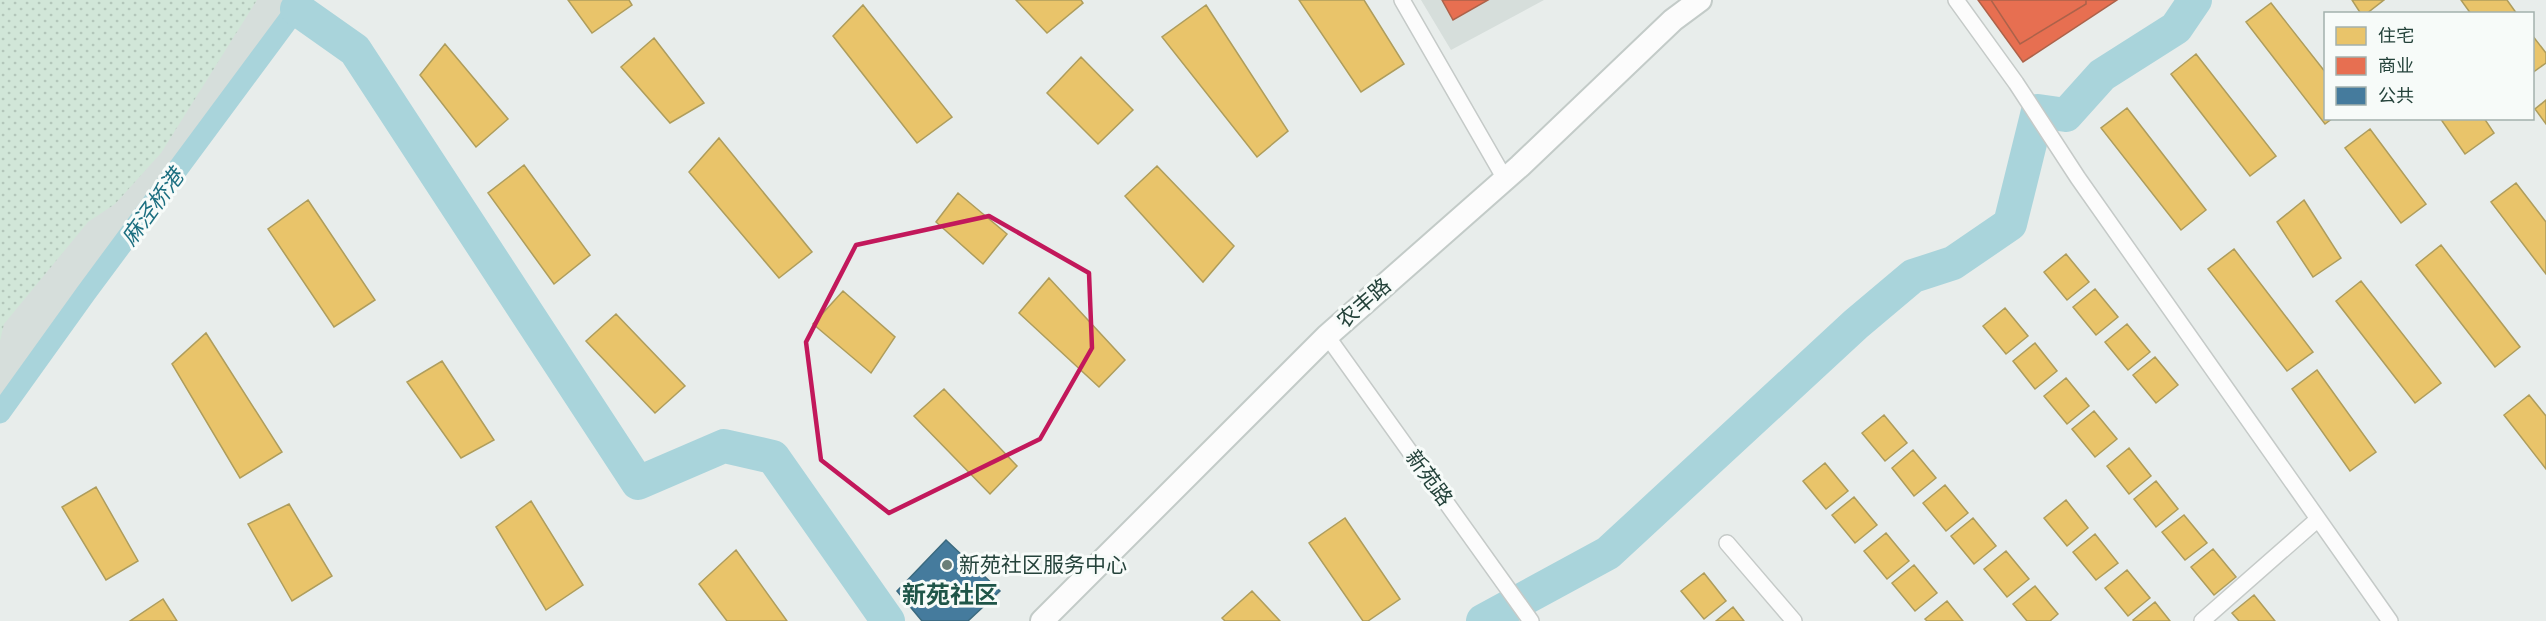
<svg xmlns="http://www.w3.org/2000/svg" width="2546" height="621" font-family="'PT Sans','Noto Sans SC',sans-serif">
  <style>
    .built { fill: #d6dedb }
    .grass { fill: url(#grass-dots) }
    .homes { fill: #e9c46a; stroke: #ae9d5c; stroke-width: 1.5 }
    .shops { fill: #e76f51; stroke: #ac624a; stroke-width: 1.5 }
    .public { fill: #457b9d; stroke: #3b6a7f; stroke-width: 1.5 }
    .lines { fill: none; stroke-linecap: round; stroke-linejoin: round }
    .canal { stroke: #a9d4db; stroke-width: 21 }
    .river { stroke: #a9d4db; stroke-width: 34 }
    .minor-casing { stroke: #c5cac8; stroke-width: 18 }
    .secondary-casing { stroke: #c3cbc8; stroke-width: 26 }
    .minor { stroke: #fcfcfc; stroke-width: 15 }
    .secondary { stroke: #fcfcfc; stroke-width: 22 }
    .marked { fill: none; stroke: #c2185b; stroke-width: 4.5; stroke-linejoin: round }
    .poi-dot { fill: #697e78; stroke: #f7fbf9; stroke-width: 2 }
    .labels { text-anchor: middle; stroke-width: 6; stroke-linejoin: round; paint-order: stroke }
    .street-label { font-size: 21px; fill: #24423a; stroke: #f7fbf9 }
    .poi-label { font-size: 21px; fill: #24423a; stroke: #f7fbf9; text-anchor: start }
    .water-label { font-size: 22px; font-style: italic; fill: #1c6f80; stroke: #f7fbf9 }
    .quarter-label { font-size: 24px; font-weight: bold; fill: #1f5548; stroke: #f7fbf9 }
  </style>
  <defs>
    <pattern id="grass-dots" width="8" height="8" patternUnits="userSpaceOnUse" patternTransform="scale(1.5)"><rect width="8" height="8" fill="#d1e6d8"/><path d="M2 2h.1M6 6h.1" fill="none" stroke="#b3c6ba" stroke-width="1.8" stroke-linecap="round"/></pattern>
  </defs>
  <rect width="100%" height="100%" fill="#e8edeb"/>
  <path class="built" d="M0,0h303l-217,293 -86,120z
    M1421,0h123l-93,50z"/>
  <path class="grass" d="M0,0h257l-96,153 -46,51 -27,18 -84,102 -4,17z"/>
  <path class="homes" d="M568,0h61l3,5 -40,28z
    M1016,0h65l2,3 -36,30z
    M1299,0h65l40,64 -43,28z
    M2352,0h32l-18,14h-5z
    M2461,0h46l10,14h-46z
    M2271,3l55,70v45h7l-8,6 -79,-102z
    M863,5l89,112 -35,26 -84,-107z
    M1206,5l82,126 -31,26 -95,-120z
    M2532,35l14,18v10l-14,10z
    M654,38l50,65 -34,20 -49,-56z
    M445,44l63,75 -32,28 -56,-72z
    M2196,54l80,102 -26,20 -79,-102z
    M1081,57l52,53 -35,34 -51,-51z
    M2546,100v24l-11,-15z
    M2127,108l79,102 -25,20 -80,-102z
    M2440,118h44l10,15 -29,21z
    M2370,129l56,75 -25,19 -56,-75z
    M719,138l93,114 -33,26 -90,-106z
    M524,165l66,90 -36,29 -66,-91z
    M1157,166l77,80 -31,36 -78,-86z
    M2516,183l30,39v52l-55,-72z
    M958,193l49,41 -24,30 -47,-42z
    M308,200l67,100 -41,27 -66,-98z
    M2304,200l37,58 -28,19 -36,-55z
    M2441,245l79,102 -25,20 -79,-102z
    M2234,249l79,103 -26,19 -79,-102z
    M2066,254l23,28 -22,18 -23,-28z
    M1049,278l76,82 -26,27 -80,-74z
    M2361,281l80,102 -26,20 -79,-102z
    M2095,289l23,28 -22,18 -23,-28z
    M843,291l52,46 -24,36 -58,-49z
    M2005,308l23,28 -22,18 -23,-28z
    M616,314l69,72 -30,27 -69,-72z
    M2127,324l23,28 -22,18 -23,-28z
    M206,333l76,119 -42,26 -68,-114z
    M2035,343l22,28 -22,18 -22,-28z
    M2155,357l23,28 -22,18 -23,-28z
    M442,361l52,79 -33,18 -54,-76z
    M2317,370l59,82 -26,19 -58,-82z
    M2066,378l23,28 -22,18 -23,-28z
    M944,389l73,77 -27,28 -76,-78z
    M2529,395l17,21v53l-42,-54z
    M2094,411l23,28 -22,18 -23,-28z
    M1884,415l23,28 -22,18 -23,-28z
    M2129,448l22,28 -22,18 -22,-28z
    M1913,450l23,28 -22,18 -22,-28z
    M1825,463l23,28 -22,18 -23,-28z
    M2156,481l22,28 -22,18 -22,-28z
    M1945,485l23,28 -22,18 -23,-28z
    M96,487l42,74 -32,19 -44,-73z
    M1854,497l23,28 -22,18 -23,-28z
    M2066,500l22,28 -21,18 -23,-28z
    M531,501l52,84 -37,25 -50,-83z
    M289,504l43,72 -40,25 -44,-77z
    M2184,515l23,28 -22,17 -23,-28z
    M1345,518l55,81 -32,22h-5l-54,-78z
    M1973,518l23,28 -22,18 -23,-28z
    M1886,533l23,28 -22,18 -23,-28z
    M2095,534l23,29 -22,17 -23,-28z
    M2213,549l23,28 -22,18 -23,-28z
    M736,550l51,71h-60l-28,-37z
    M2006,551l23,28 -22,18 -23,-28z
    M1914,565l23,28 -22,18 -23,-28z
    M2127,570l23,28 -22,18 -23,-28z
    M1704,573l22,28 -22,18 -23,-28z
    M2035,586l23,28 -8,7h-23l-14,-17z
    M1252,591l28,30h-55l-3,-3z
    M2254,595l21,26h-36l-7,-8z
    M163,599l14,22h-47z
    M1947,601l16,20h-36l-2,-2z
    M2155,602l15,19h-36l-1,-1z
    M1733,607l11,14h-28z"/>
  <path class="shops" d="M1442,0h46l-35,20z
    M1978,0h139l-94,62z
    M1991,0h95v4l-66,40z"/>
  <path class="public" d="M946,540l54,51 -32,30h-46l-25,-30z"/>
  <g class="lines">
    <path class="canal" d="M0,413l86,-120 217,-293"/>
    <path class="river" d="M297,9l58,41 283,433 86,-37 49,11 115,164
      M1483,621l125,-68 248,-229 57,-48 40,-13 57,-39 28,-113 28,4 36,-40 74,-47 19,-28"/>
    <g class="minor-casing">
      <path id="minor" d="M1402,0l103,179
        M1956,0l60,83 62,95 312,443
        M1327,336l204,285
        M1727,543l67,78
        M2202,621l116,-102"/>
    </g>
    <g class="secondary-casing">
      <path id="secondary" d="M1042,621l285,-285 193,-170 153,-146 27,-20"/>
    </g>
    <use href="#minor" class="minor"/>
    <use href="#secondary" class="secondary"/>
  </g>
  <path class="marked" d="M989,216l100,57 3,75 -52,91 -151,74 -68,-53 -15,-118 50,-97z"/>
  <circle class="poi-dot" cx="947" cy="565" r="6"/>
  <g class="labels">
    <g class="street-label">
      <text transform="translate(1364 303) rotate(-41)" y="7">农丰路</text>
      <text transform="translate(1429 478) rotate(54)" y="7">新苑路</text>
    </g>
    <g class="poi-label">
      <text x="959" y="572">新苑社区服务中心</text>
    </g>
    <g class="water-label">
      <text transform="translate(152 207) rotate(-54)" y="8">麻泾桥港</text>
    </g>
    <g class="quarter-label">
      <text x="950" y="603">新苑社区</text>
    </g>
  </g>
  <rect x="2324" y="12" width="210" height="108" fill="#f7fbf9" stroke="#a3b1ad" stroke-width="1.5"/>
  <rect x="2336" y="27" width="30" height="18" fill="#e9c46a" stroke="#a3b1ad" stroke-width="1.5"/>
  <text x="2378" y="42" font-size="18" fill="#24423a">住宅</text>
  <rect x="2336" y="57" width="30" height="18" fill="#e76f51" stroke="#a3b1ad" stroke-width="1.5"/>
  <text x="2378" y="72" font-size="18" fill="#24423a">商业</text>
  <rect x="2336" y="87" width="30" height="18" fill="#457b9d" stroke="#a3b1ad" stroke-width="1.5"/>
  <text x="2378" y="102" font-size="18" fill="#24423a">公共</text>
</svg>
